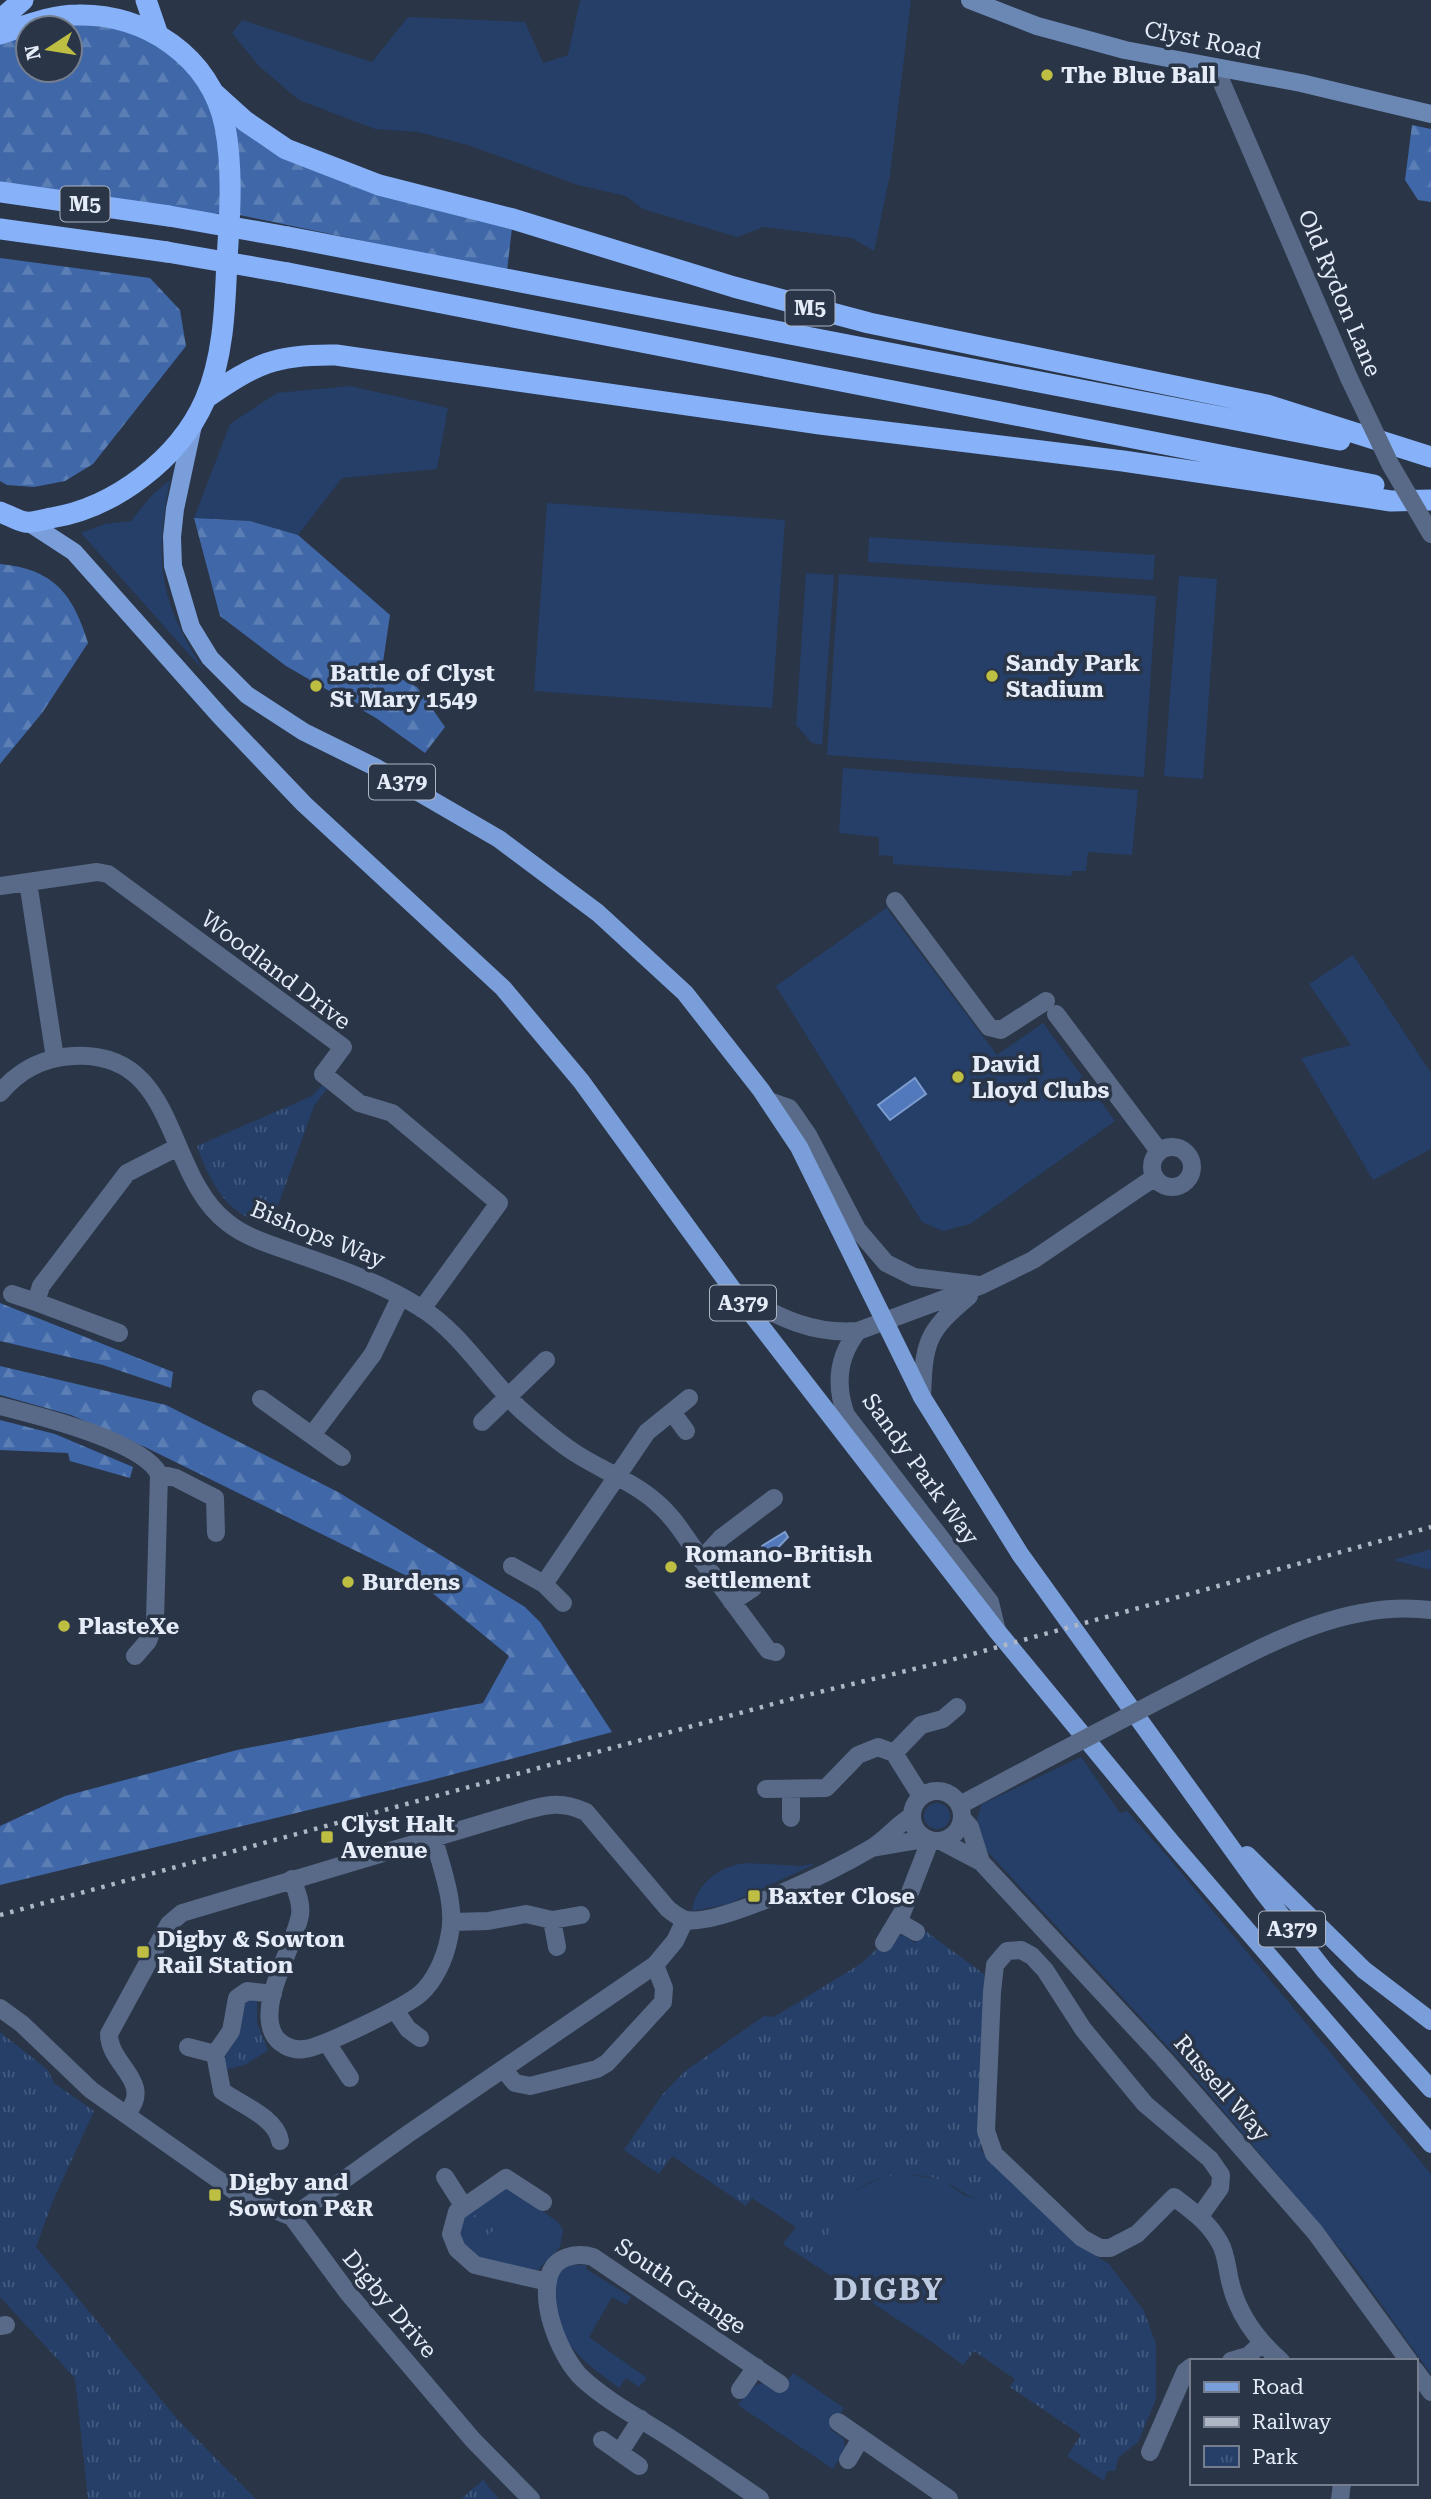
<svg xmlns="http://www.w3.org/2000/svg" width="1431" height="2499" font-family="'Roboto Serif',serif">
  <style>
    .grass { fill: #253f69 }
    .forest { fill: url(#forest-firs); fill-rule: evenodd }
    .park { fill: url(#park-tufts) }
    .water { fill: #5179bc; stroke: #7d9cce; stroke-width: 2 }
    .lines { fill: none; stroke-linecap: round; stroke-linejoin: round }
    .street { stroke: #586a87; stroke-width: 18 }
    .secondary { stroke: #6b88b5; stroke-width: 18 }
    .primary { stroke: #7a9ed9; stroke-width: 18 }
    .highway { stroke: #87b2f9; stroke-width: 21 }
    .rail { stroke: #afb7c5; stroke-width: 4.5; stroke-dasharray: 3.5 7; stroke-linecap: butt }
    .street-bridge { stroke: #586a87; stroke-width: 18 }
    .highway-bridge { stroke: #87b2f9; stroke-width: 21 }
    .poi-dot { fill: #bebf42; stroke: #2a3547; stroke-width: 2.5 }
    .labels { text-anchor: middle; stroke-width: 7; stroke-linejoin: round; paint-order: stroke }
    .shield { fill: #2a3547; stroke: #adb5c3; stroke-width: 2 }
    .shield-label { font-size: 21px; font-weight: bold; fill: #e5ecf8 }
    .street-label { font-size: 23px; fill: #e5ecf8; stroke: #2a3547 }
    .poi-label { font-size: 23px; font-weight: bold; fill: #e5ecf8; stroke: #2a3547; text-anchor: start }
    .district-label { font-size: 30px; font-weight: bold; letter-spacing: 2px; fill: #bccae1; stroke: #2a3547 }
  </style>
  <defs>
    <pattern id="forest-firs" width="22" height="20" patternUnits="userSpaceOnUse" patternTransform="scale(1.75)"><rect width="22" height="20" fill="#4068a8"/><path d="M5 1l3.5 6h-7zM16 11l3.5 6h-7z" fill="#5b7eb5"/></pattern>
    <pattern id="park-tufts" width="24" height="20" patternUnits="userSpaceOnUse" patternTransform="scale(1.75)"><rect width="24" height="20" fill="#253f69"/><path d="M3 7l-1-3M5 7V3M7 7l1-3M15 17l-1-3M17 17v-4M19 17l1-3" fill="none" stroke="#445b7f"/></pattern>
  </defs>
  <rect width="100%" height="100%" fill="#2a3547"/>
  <path class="grass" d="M580,0h331l-21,175 -16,76 -22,-13 -88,-11 -27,10 -94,-28 -17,-13 -48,-11 -110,-40 -50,-13 -43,-3 -76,-29 -41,-35 -26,-32 10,-13 130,42 36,-45 117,5 18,41 25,-8z
    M350,386l98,22 -11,61 -95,9 -44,57 -48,-14 -56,-3 36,-94 47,-31z
    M170,480c-16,84 -11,120 35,192l-124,-139 24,-9 26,-3 21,-26z
    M547,503l238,17 -13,188 -238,-17z
    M869,537l286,18 -2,25 -285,-18z
    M806,573l28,2 -12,170 -10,-2 -16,-18z
    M839,574l317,22 -12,181 -317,-22z
    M1179,576l38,3 -14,200 -39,-3z
    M843,768l295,22 -6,65 -44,-3 -2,19h-14l-1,5 -178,-12v-8l-14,-1v-18l-40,-4z
    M889,906l-1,4 109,145 46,-32 72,98 -145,103 -27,7 -21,-9 -146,-236z
    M1353,955l78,118v76l-58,31 -72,-122 50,-13 -42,-61z
    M1431,1549v21l-38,-10z
    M1081,1757l39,56 7,-2 42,47 262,316v200l-80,-112 -166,-197 -199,-215 -9,-31 5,-15z
    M924 1816a13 13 0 1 1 26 0a13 13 0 1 1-26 0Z
    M746,1863l55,3 16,-3 -88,41 -37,7c4,-28 28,-45 54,-48z
    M244,1998l13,1v24l-18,2 -11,23 17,17 -25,6 4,-24z
    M901,2173l42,7 21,15 14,5c10,12 7,28 7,42 2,28 5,61 -24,78 -14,7 -20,8 -29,22l-116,-76c15,-21 6,-15 10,-35 8,-36 44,-51 75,-58z
    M507,2183l29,19 5,8 18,13 4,7 -3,17 -22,23 -60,-9 -17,-15 -5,-24z
    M565,2265h22l-1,4 45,28 -5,8 -14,-8 -23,40 58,41 -8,9 -13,-9 -7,10c-36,-27 -59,-42 -65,-88 -2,-13 1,-26 11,-35z
    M793,2373l51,35 -14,21 14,10 1,11 -12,19 -95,-64 14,-19 12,-3 14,10z"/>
  <path class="forest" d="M39,21l118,11 129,117 227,70 -6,52 -277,-58 -61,3 -169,-24v-158zM28,28h42v42h-42z
    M1412,125l19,4v73l-13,-2 -13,-20z
    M0,258l150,20 30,32 6,36 -93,118 -28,17 -31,6 -27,-2 -7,-4z
    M194,518l56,3 48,14 92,80 -8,54 35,18 28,40 -20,26 -49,-35 -90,-52 -66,-50z
    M0,564c54,5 73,30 88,79l-46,70 -42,51z
    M0,1303l173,69 -2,16 -68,-23 -103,-24z
    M0,1366l166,39 172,87 187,115 15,15 72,110 -184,49 -428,104v-59l65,-30 172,-46 246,-47 26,-47 -90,-74 -274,-135 -74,-32 -71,-20z
    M0,1420l55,14 78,33 -3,11 -60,-17 -2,-8 -68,-3z"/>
  <path class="park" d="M322,1085l5,4 -13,17 -43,119c-43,-7 -61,-42 -74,-79l115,-50z
    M924,1930l60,44 -3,176 96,94 32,20 35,47 12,33v55l-18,43 -20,16 -3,13h-8l-3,10 -37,-25 14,-21 -71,-48 5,-8 -41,-28 -11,14 -31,-23c9,-14 15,-15 29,-22 29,-17 26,-50 24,-78 0,-14 3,-30 -7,-42 -14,-5 -24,-16 -38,-20 -37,-13 -83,-3 -105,32 -10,15 -5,21 -8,36 0,6 -7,13 -11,18l-33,-22 13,-17 -44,-29 -6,8 -74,-50 -13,18 -35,-24 38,-55 22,-23 80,-56 10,1 88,-54 17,-16 6,5 12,-16 6,-1 12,8z
    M257,2023l11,27 -23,15 -17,-17 11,-23z
    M0,2032l48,38 6,13 40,28 -42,92 -16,44 142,173 78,79h-168l-13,-121 -75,-81z
    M484,2209l13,20 -28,17 -6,-14 2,-10z
    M483,2480l16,19h-38z"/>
  <path class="water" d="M915,1078l11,16 -36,26 -12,-15z
    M785,1532l3,5 -16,17 -10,-1v-7z"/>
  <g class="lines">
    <path class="street" d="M1215,67l134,311
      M28,882l69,-10 11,2 235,173 -20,27 36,29 33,10 107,90 -77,106
      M0,886l28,-4 27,176
      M895,901l94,126 12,3 45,-29
      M1056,1014l103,137
      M0,1093c19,-23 42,-35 73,-37 107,-6 90,118 155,167 20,16 48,23 72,32 43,15 83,29 121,53 40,25 66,70 100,102 17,15 35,31 54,43 26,17 57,28 81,49 18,15 30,36 43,54 23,32 46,63 69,94l8,2
      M769,1101l20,7 6,8 13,19 49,94 29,34 28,14 65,8
      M1152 1167a20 20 0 1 1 40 0a20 20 0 1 1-40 0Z
      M12,1294l24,8
      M736,1294c40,21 74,41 122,37l124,-46 51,-25 122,-83
      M858,1331c-20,25 -23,54 -12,84l144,187 7,29
      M119,1333l-83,-31 5,-16 86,-113 51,-26
      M922,1397c2,-55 4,-65 47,-101
      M261,1399l81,58
      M0,1406c36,9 142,35 159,68l17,4 39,20 1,35
      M672,1412l14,19
      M482,1422l64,-62
      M312,1435l61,-81 27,-56
      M701,1560l20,-22 53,-40
      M512,1566l32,18 19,19
      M544,1584l103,-152 42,-34
      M732,1602l21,-14
      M135,1656l13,-15 7,-20 4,-147
      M1169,1695c80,-40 168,-97 262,-85
      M894,1753l27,-28 22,-6 14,-12
      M766,1789l60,-1 32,-33 20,-8 16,6 27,43
      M912 1816a25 25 0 1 1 50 0a25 25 0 1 1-50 0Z
      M960,1805l90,-48
      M791,1818v-27
      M962,1818l8,9 11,35
      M941,1841l40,21 182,196 152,174 94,129
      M872,1848l53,-9
      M292,1879c4,11 10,24 8,36 -6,33 -42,86 -27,118 5,11 19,18 31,16 17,-1 102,-43 116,-55 15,-13 25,-36 29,-56 8,-32 -7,-68 -15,-99
      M552,1920l5,27
      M897,1921l19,11
      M452,1922l36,-1 38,-7 26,6 29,-5
      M884,1943l18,-30 28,-72
      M0,2008l22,16 69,66 152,107 49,20 56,76 125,147 58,59
      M395,2010l13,19 12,9
      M327,2043l23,35
      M188,2047l27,7 16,-23 6,-33 10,-7 26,3
      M215,2054l7,37c18,13 55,27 58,50
      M503,2069l12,14 15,3 67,-17 10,-6 56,-61 1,-14 -9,-23
      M127,2113c27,-31 -18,-48 -18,-79l60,-110 13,-11 342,-102c24,-7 38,-10 62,1l82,97c5,4 11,9 18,11 36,6 150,-51 184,-71 16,-9 26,-24 42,-33
      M445,2177l19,30
      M543,2202l-37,-24 -49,34 -6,22 6,15 18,16 73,17
      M1200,2216l20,-28 1,-13 -11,-16 -65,-55 -62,-75 -38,-59 -13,-14 -11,-6 -14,1 -12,14 -3,27 -6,139 8,23 88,84 18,10h10l27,-14 37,-37c17,13 35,25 46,46 7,12 7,28 11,42 8,31 26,55 50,76
      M292,2217l116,-83 247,-169 20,-24 10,-21
      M0,2326l6,-1
      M1231,2361l17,-5 13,-12
      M1415,2370l16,22
      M740,2390l16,-23
      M838,2422l111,77
      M602,2440l37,26
      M620,2452l21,-33
      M1150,2452l35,-80 6,-5
      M848,2460l13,-22
      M760,2499c-31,-21 -62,-43 -93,-63 -28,-18 -60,-35 -84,-57 -23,-21 -49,-85 -29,-113 9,-11 26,-13 39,-9l187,127
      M1340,2499l2,-16"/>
    <path class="secondary" d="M970,0l67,26 88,24 176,33 130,31"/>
    <path class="primary" d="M193,425l-18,84 -3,28 1,29 18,61 19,31 37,37 57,37 71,35 124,72 99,74 87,80 76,97 38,57 123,250 98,157 243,338 61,78 107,119
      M28,522l46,30 146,164 84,88 199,184 78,93 155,213 261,337 174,211 260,302
      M1247,1855l117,115 67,51"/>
    <path class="highway" d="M146,0l11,32
      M0,20l23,-20
      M0,34c25,-8 51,-19 77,-19 68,-2 134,42 148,111 8,43 5,89 2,133 -2,47 -3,97 -22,141 -26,59 -91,108 -154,118 -8,2 -18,5 -26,4 -9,-2 -17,-7 -25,-10
      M214,93l31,28 41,28 93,36 134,34 221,68 135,36 398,82 164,52
      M0,192l169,24
      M0,229l167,23
      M288,237l1052,203
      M288,273l1086,212
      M206,398c50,-34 68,-44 130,-43l484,69 303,37 268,40 40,-1"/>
    <path class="rail" d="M0,1915l795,-217 156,-38 480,-133"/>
    <path class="street-bridge" d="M1349,378l41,86 41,70
      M1050,1757l119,-62"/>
    <path class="highway-bridge" d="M169,216l119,21
      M167,252l121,21"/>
  </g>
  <g class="poi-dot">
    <circle cx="1047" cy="75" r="7"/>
    <circle cx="992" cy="676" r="7"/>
    <circle cx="316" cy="686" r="7"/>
    <circle cx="958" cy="1077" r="7"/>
    <circle cx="671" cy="1567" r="7"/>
    <circle cx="348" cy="1582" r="7"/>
    <circle cx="64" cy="1626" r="7"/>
    <rect x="320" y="1830" width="14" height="14" rx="3.5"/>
    <rect x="747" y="1889" width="14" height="14" rx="3.5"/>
    <rect x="136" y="1945" width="14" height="14" rx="3.5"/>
    <rect x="208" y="2188" width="14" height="14" rx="3.5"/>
  </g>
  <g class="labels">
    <g class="shield">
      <rect x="60.5" y="186.5" width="49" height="35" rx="5"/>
      <rect x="785.5" y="290.5" width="49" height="35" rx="5"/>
      <rect x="369" y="764.5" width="66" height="35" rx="5"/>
      <rect x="710" y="1285.5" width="66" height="35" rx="5"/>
      <rect x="1259" y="1911.5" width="66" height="35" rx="5"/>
    </g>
    <g class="shield-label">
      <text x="85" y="211">M5</text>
      <text x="810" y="315">M5</text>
      <text x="402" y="789">A379</text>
      <text x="743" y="1310">A379</text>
      <text x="1292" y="1936">A379</text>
    </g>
    <g class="street-label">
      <text transform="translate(1203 40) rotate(11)" y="8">Clyst Road</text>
      <text transform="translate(1340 293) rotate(67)" y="8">Old Rydon Lane</text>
      <text transform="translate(276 970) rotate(37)" y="8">Woodland Drive</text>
      <text transform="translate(318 1234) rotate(22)" y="8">Bishops Way</text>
      <text transform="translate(921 1469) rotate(54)" y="8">Sandy Park Way</text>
      <text transform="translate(1222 2088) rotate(49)" y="8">Russell Way</text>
      <text transform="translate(681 2286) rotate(34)" y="8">South Grange</text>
      <text transform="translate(390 2304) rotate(50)" y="8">Digby Drive</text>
    </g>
    <g class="poi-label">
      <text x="1061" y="83">The Blue Ball</text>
      <text x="1006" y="671">Sandy Park<tspan x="1006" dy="26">Stadium</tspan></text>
      <text x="330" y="681">Battle of Clyst<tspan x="330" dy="26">St Mary 1549</tspan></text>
      <text x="972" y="1072">David<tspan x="972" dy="26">Lloyd Clubs</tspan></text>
      <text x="685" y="1562">Romano-British<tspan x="685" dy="26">settlement</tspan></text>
      <text x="362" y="1590">Burdens</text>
      <text x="78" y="1634">PlasteXe</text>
      <text x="341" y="1832">Clyst Halt<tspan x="341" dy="26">Avenue</tspan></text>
      <text x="768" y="1904">Baxter Close</text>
      <text x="157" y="1947">Digby &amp; Sowton<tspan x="157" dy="26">Rail Station</tspan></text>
      <text x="229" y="2190">Digby and<tspan x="229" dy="26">Sowton P&amp;R</tspan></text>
    </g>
    <g class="district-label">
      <text x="889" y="2300">DIGBY</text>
    </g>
  </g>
  <rect x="1190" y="2359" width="228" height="126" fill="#2a3547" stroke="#757e8e" stroke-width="2"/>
  <rect x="1204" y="2382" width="35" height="10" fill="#7a9ed9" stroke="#757e8e" stroke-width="2"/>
  <text x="1252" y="2394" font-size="21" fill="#e5ecf8">Road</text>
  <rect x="1204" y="2417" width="35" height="10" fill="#afb7c5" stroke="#757e8e" stroke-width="2"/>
  <text x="1252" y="2429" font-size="21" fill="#e5ecf8">Railway</text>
  <rect x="1204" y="2446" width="35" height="21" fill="url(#park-tufts)" stroke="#757e8e" stroke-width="2"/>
  <text x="1252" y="2464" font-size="21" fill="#e5ecf8">Park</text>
  <g transform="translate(49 49) rotate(258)"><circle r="33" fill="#2a3547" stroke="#757e8e" stroke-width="2"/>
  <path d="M0-5L12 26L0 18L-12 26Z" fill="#bebf42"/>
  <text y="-10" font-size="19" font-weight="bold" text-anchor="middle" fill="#e5ecf8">N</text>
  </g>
</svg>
